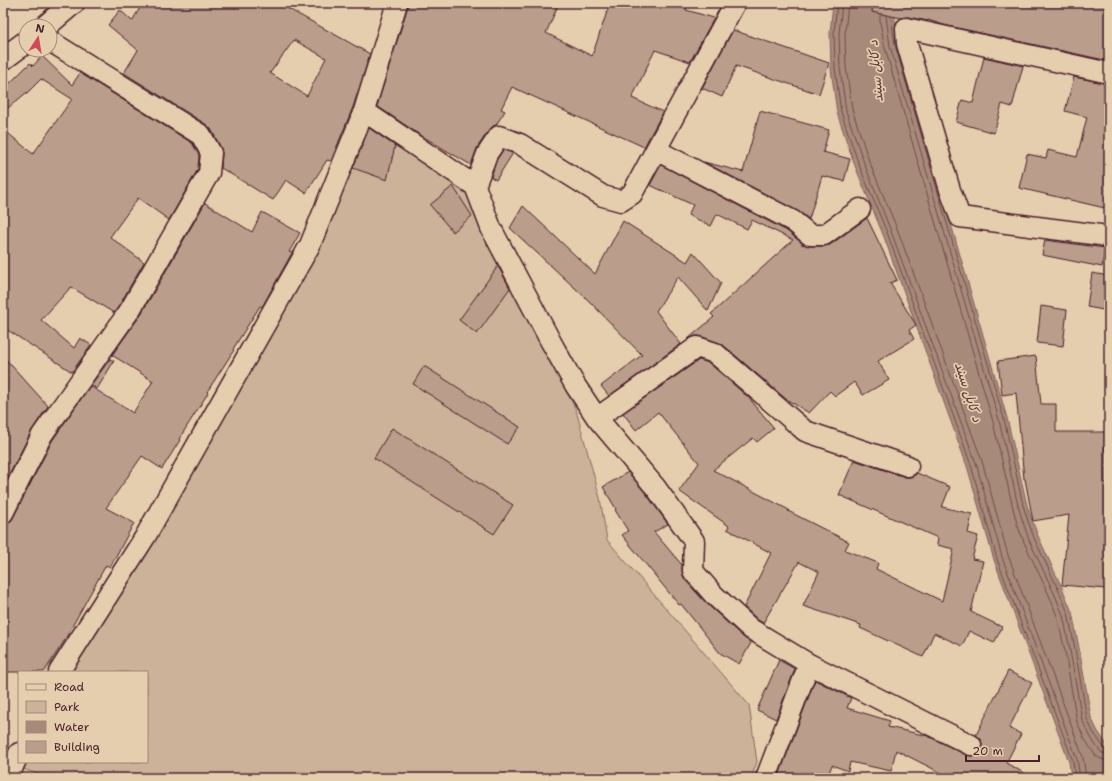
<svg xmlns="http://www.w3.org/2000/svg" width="1112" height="781" font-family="'Shantell Sans','Playpen Sans Arabic',sans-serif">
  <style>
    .green { fill: #ccb299; stroke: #8b6862 }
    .water { fill: #a88a7a; stroke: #825f5a }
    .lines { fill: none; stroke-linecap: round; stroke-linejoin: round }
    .shore { stroke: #704a4b; stroke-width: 1 }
    .building { fill: #ba9d8a; stroke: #4a1f2b; fill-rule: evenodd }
    .street-casing { stroke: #4a1f2b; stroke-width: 23 }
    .secondary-casing { stroke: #4a1f2b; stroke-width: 25 }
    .street { stroke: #e5ceae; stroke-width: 20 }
    .secondary { stroke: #e5ceae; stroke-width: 22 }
    .labels { text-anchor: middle; stroke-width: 3.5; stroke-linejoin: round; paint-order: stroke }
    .water-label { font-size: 13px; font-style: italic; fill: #5d343b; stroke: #e5ceae }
  </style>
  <rect width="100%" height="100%" fill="#e5ceae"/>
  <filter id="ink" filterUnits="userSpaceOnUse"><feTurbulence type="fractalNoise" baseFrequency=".025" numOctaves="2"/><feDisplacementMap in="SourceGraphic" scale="8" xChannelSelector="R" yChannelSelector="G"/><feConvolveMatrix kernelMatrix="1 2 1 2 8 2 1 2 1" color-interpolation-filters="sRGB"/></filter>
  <g filter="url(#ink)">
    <path class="green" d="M367,120l98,70 111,220 24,88 7,42 142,165 8,57 -6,16h-701l-33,-11 2,-5h128v-90h-79z"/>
    <path class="water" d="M833,3h62v17l4,24 108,374 20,87 5,15 6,16 25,54 9,22 7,36 12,69 6,13 12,18v30h-38l-2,-16 -75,-202 -27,-94 -83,-229 -29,-71 -18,-53 -6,-44 -1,-36z"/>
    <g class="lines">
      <path class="shore" d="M837,3l-3,30 1,35 6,44 18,53 29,70 83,230 26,94 76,202 2,17
        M842,3l-3,31 1,34 6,43 18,52 28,71 84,229 26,94 75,202 3,19
        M848,3l-3,31 1,33 6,42 17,52 29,70 84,230 26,94 75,202 3,21
        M880,15v7l5,26 108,374 20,86 4,16 7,18 25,53 8,21 8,35 12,71 7,16 11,17 6,4 8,2
        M886,16l4,30 109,374 19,86 5,16 6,18 25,53 9,22 7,35 12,70 7,14 7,12 6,7 7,2
        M891,17l4,28 109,374 19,86 5,16 6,17 25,53 9,22 7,36 12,70 6,13 7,10 5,7 4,1"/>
    </g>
    <path class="building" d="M143,3h135l92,51 -17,53 -22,54 -4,-1 -21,33 -20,-13 -13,20 -52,-32 1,-14 -1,-6 -10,-19 -4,-4 -83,-52 14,-23 -30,-25 12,-15 12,11zM294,40l32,18 -19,38 -37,-23z
      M408,3h151l-13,30 46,23 18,-53h78l-2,7 28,8 -24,44 -35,-12 -23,48 31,14 -19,35 -132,-60 -11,22 4,2 -9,14 -3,1 -4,4 -12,18 -6,17 -54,-32 -40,-27 31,-100z
      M873,3h236v58l-165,-36 -16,-5v1l-20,-4 -7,1 -29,-6z
      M733,30l96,33 -10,31 -83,-28 -14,31 -20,-9z
      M42,56l30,29 8,-12 112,70 7,12 -1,14 -29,51 -31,-22 -28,39 34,25 -24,42 -6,9 -43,-26 -30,33 33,28 6,-10 11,7 -19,27 -69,-45v-198l30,25 39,-55 -31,-20 -14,14h-1l-23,19v-22l27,-27 3,3z
      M984,57l39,9 -11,41 -10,-3 -8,29 -38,-11 6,-22 11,3z
      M1074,77l35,7v125l-90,-21 8,-34 19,4 2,-8 29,7 10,-40 -22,-6z
      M760,111l69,19 -6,22 27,7 -6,22 -22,-5 -13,43 -11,-8 -94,-49 39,10z
      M369,128l26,18 -8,34 -34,-12z
      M503,150l10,3 -17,27 -5,-3 6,-18z
      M661,165l126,66 15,12v2l2,-1 6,2h14l6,-1 37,-27 30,62 -7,3 26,42 -7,5 5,9 -36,22 11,19 -26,15 -9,-13 -19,14 -5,-5 -21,22 -23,-14 -64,-55 -22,-8h-5l-7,3 26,-22 -3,-3 82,-74 -41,-20 -5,9 -30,-15 -6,12 -23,-11 5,-10 -43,-20z
      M453,186l19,30 -19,16 -23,-27z
      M205,203l47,29 10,-20 38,21 -11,19 3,1 -30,54 -2,-1 -27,43 1,1 -27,42 1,1 -29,46 1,1 -18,29 -20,-13 -36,52 28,15 -24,44 -4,-2 -43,78 -19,29h-41v-148l6,-1 4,-5 39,-77 38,-55 43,27 20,-32 -41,-26 28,-39z
      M523,206l72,68 28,-53 64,41 6,-10 28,31 -13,28 -30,-34 -22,34 25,33 -72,52 -8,-10 41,-31 -54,-55 -78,-72z
      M1045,240l60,8 -3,19 -60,-12z
      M498,266l12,22 -33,46 -18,-14z
      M1092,273l17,3v35l-22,-4z
      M1041,306l26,4 -4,36 -26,-3z
      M3,356l45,50 -16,24 -29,57z
      M1036,356l5,48h15v28h49v51l4,-1v78l-2,29 -45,-4 7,-70 -36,6 -8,-42h-1l-8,-86 -14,2 -4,-34z
      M110,359l4,2 -17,28 -6,-4z
      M699,360l10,3 40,35 25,30 -17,14 -4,-4 -40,32 76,40 -1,1 61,31 -4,8 33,13 -2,6 66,32 12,-52 -17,-4 1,-7 -99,-43 15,-35 51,17h6l4,-2 2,-2 33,14 -8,20 30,7 -4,19 10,3 -6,23 11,2 -12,51 31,15 -8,16 -25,-12 -7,15 -28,-13 -11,24 -63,-29 1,-3 -58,-19 16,-34 -20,-10 -36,61 -5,-3 -14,-13 27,-54 -44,-24 2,-3 -50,-35 20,-28 -41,-51 -22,18 -13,-17z
      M424,366l96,61 -13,17 -94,-60z
      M392,428l121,77 -19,29 -120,-76z
      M628,472l19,23 21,29 -14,8 28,33v6l2,8 22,24 37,34 8,6 -12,21 -19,-11 -39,-49 -2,1 -57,-70 6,-4 -13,-21 1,-1 -13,-22z
      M779,660l16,9 -19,50 -19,-9z
      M1008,671l24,12 -23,45 12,6 -15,29 27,15h-82l-55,-28 -5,21 -41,-9 -2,9 -16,-6 -5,13h-49l37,-98 36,18 -4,10 43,13 -2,6 40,9 38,19 5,1 6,-1 4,-5 1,-6 -1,-5 -5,-4z"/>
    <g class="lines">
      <g class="street-casing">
        <path id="street" d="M1109,73l-203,-45 1,16 43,146 10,27 140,18 9,2
          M364,111l111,75 16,42 60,114 24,43 22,33 59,70 38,53 -1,30 21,24 37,34 58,35 162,81
          M656,150l137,71 17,14h14l36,-26
          M475,186l12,-32 12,-18 21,8 83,52 18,5 11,-7 103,-191
          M597,418l100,-71 18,6 90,78 103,35
          M3,513l39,-78 88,-125 79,-137 2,-20 -10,-18 -151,-94
          M59,672l86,-135 165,-292 54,-134 33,-108
          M8,778l11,-25
          M766,778l43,-114"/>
      </g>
      <g class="secondary-casing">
        <path id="secondary" d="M46,26l27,-23
          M3,59l23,-17"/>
      </g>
      <use href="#street" class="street"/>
      <use href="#secondary" class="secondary"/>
    </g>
  </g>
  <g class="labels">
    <g class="water-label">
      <text transform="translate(875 71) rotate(-95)" y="5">د کابل سيند</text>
      <text transform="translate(969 392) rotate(72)" y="5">د کابل سيند</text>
    </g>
  </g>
  <rect width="1112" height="781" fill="none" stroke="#e5ceae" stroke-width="16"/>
  <rect x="8" y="8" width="1096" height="765" fill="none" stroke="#4a1f2b" stroke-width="1.5" filter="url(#ink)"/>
  <rect x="18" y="671" width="130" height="92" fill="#e5ceae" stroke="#a7887a"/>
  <rect x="26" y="684" width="20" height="6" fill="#e5ceae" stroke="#a7887a"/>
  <text x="54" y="691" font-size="12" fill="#4a1f2b">Road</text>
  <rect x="26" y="701" width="20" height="12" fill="#ccb299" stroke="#a7887a"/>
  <text x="54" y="711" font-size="12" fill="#4a1f2b">Park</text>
  <rect x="26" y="721" width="20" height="12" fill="#a88a7a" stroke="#a7887a"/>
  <text x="54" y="731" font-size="12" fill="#4a1f2b">Water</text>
  <rect x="26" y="741" width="20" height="12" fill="#ba9d8a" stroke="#a7887a"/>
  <text x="54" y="751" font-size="12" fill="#4a1f2b">Building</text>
  <g transform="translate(38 38) rotate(12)"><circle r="19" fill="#e5ceae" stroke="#a7887a"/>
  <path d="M0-3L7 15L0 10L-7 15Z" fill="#d1495b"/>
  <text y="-6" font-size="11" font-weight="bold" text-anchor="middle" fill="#4a1f2b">N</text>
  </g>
  <path d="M966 755v6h73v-6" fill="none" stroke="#4a1f2b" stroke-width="2"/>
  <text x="972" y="755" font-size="12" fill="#4a1f2b" stroke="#e5ceae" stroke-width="3" paint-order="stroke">20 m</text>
</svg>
